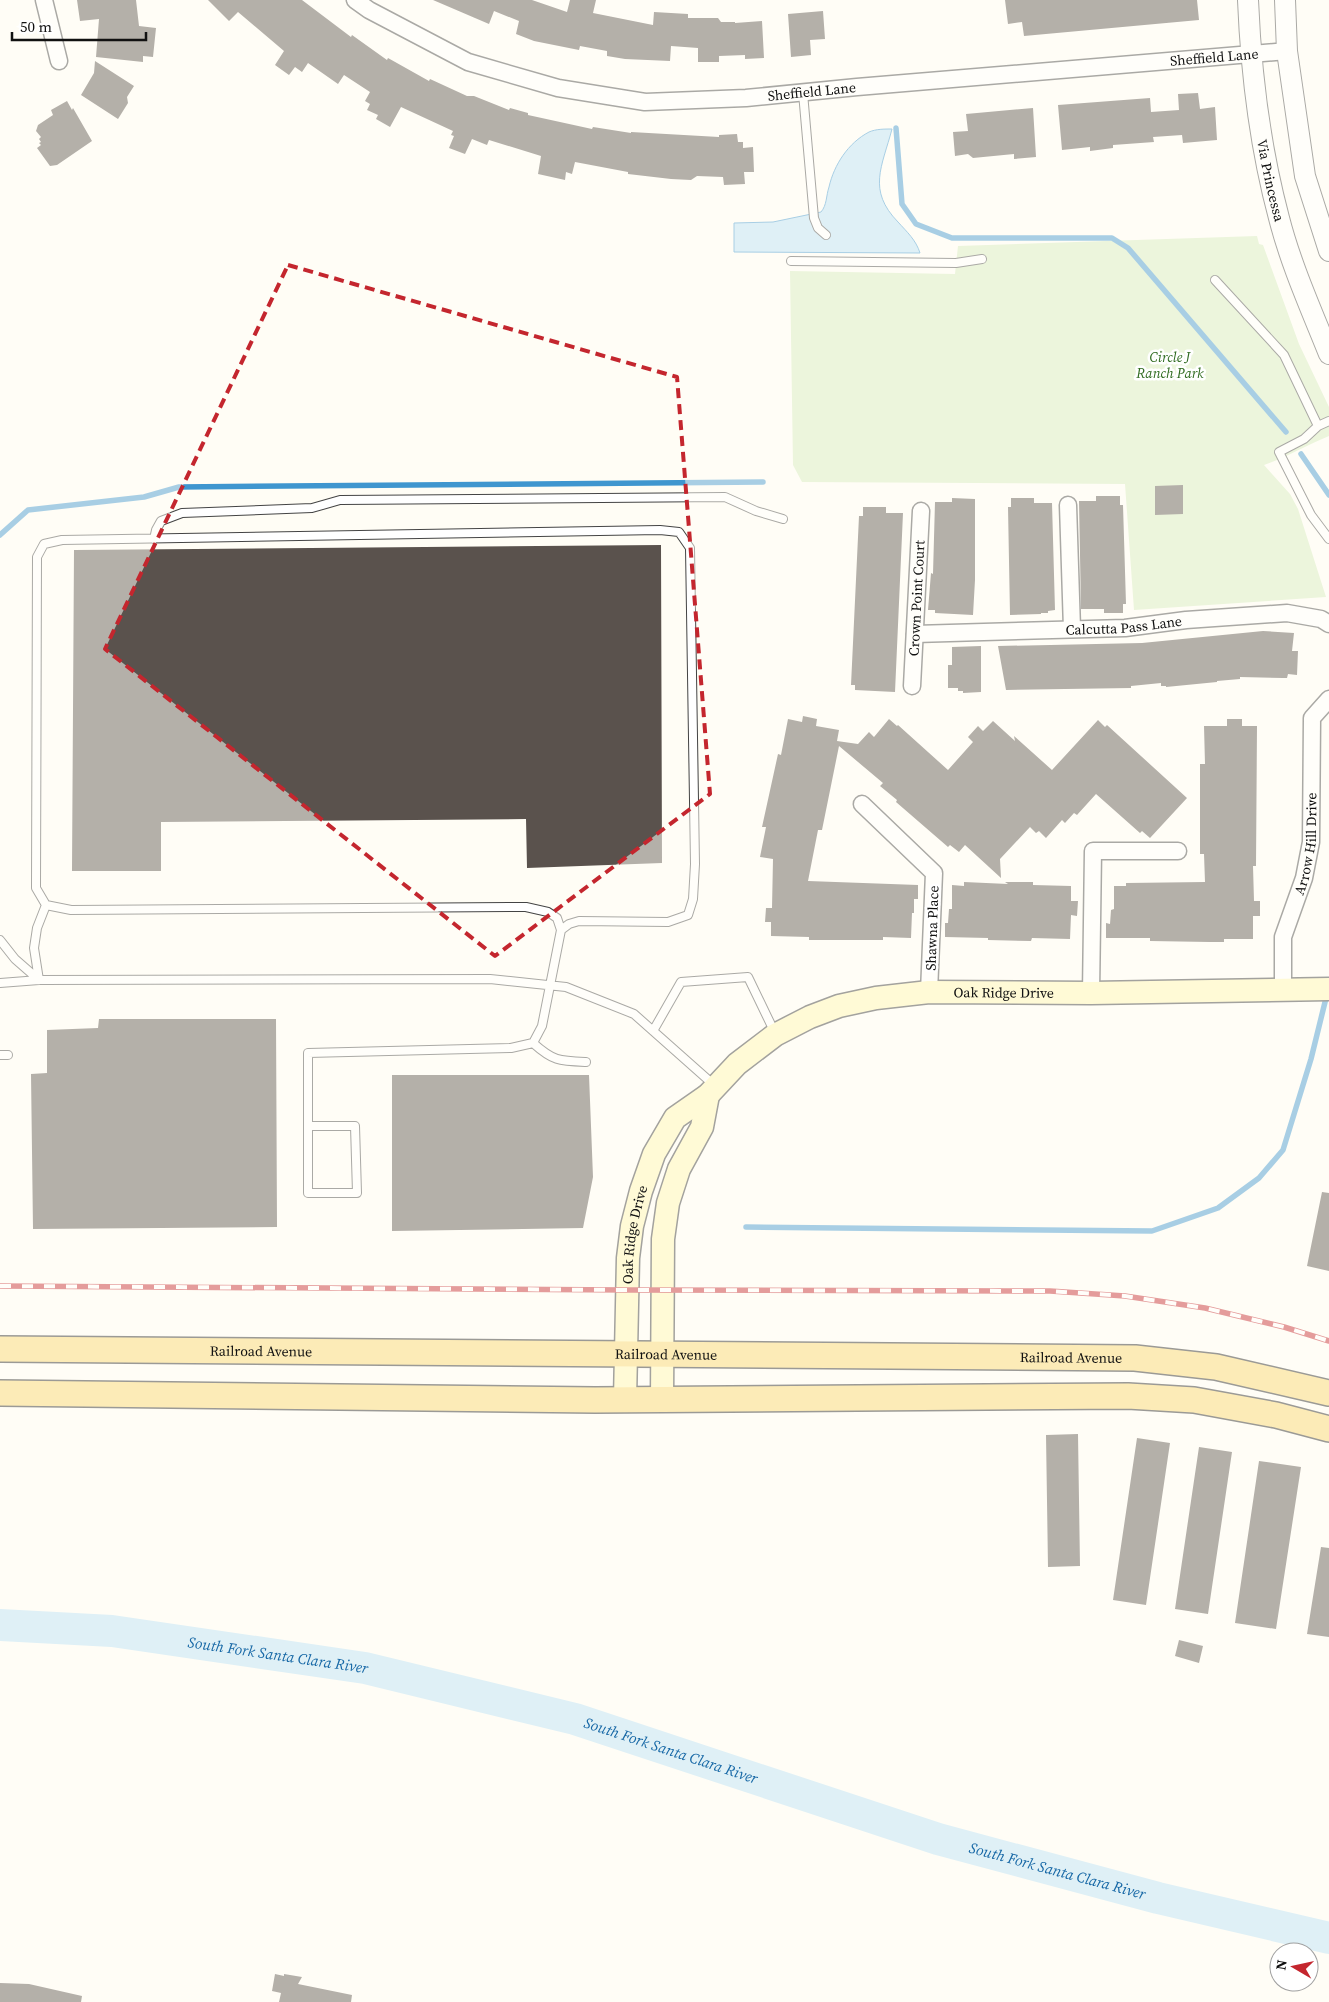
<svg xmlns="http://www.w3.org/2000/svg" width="1329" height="2002" font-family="'Source Serif 4',serif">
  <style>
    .green { fill: #d5ebbd }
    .water { fill: #b9e0f7; stroke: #3f96cf }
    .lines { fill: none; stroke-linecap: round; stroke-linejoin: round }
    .stream { stroke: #3f96cf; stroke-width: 5.5 }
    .river { stroke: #b9e0f7; stroke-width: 32 }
    .building { fill: #5a524d }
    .service-casing { stroke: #444; stroke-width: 10 }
    .minor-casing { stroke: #444; stroke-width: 19 }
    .tertiary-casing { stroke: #444; stroke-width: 22 }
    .secondary-casing { stroke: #333; stroke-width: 25 }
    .primary-casing { stroke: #222; stroke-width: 28 }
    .service { stroke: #fff; stroke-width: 8 }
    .minor { stroke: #fff; stroke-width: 16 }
    .tertiary { stroke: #fff; stroke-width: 20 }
    .secondary { stroke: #fff6b0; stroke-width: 22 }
    .primary { stroke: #f9d66b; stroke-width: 25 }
    .rail-casing { stroke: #c4262e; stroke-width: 5.5 }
    .rail { stroke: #fff; stroke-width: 4; stroke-dasharray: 11; stroke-linecap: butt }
    .marked { fill: none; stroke: #c4262e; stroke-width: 4; stroke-dasharray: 10 6; stroke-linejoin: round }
    .labels { text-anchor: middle; stroke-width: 5; stroke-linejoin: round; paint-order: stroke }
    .street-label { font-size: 14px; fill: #111; stroke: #fff }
    .park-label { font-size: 14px; font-style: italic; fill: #2f6b1f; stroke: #fff }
    .water-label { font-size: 15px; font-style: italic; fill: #1768a6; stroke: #fff }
  </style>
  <rect width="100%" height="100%" fill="#fffdf5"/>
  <path class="green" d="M1257,236l2,8 4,1 36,99 30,63v29c-22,9 -42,21 -65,29l26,29 8,15 28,88 -192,13 -9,-126 -323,-2 -9,-17 -3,-194 165,3 3,-28z"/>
  <path class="water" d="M892,129c-10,38 -25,61 6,93 9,10 18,18 22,31l-186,-1v-29l39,-1 48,-10c6,-7 5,-16 8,-25 5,-22 19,-44 40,-55 7,-3 15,-3 23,-3z"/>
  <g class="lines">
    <path class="stream" d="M896,128l6,76 14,20 36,14h160l16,10 158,184
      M1301,454l28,41
      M0,535l28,-25 116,-13 35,-10 584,-5
      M746,1227l406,4 66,-23 41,-30 24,-28 28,-91 16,-65"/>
    <path class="river" id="s1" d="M0,1625l112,6 253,37 210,51 363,120 220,59 171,40"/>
  </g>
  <path class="building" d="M77,0h59l3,26 17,2 -3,29 -10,-1v6l-47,-5 3,-38 -19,2z
    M208,0h94l49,37 1,-2 35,25 1,-2 41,23 1,-2 37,17h7l35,14 1,-2 18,5v2l64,14 1,-2 38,6v-1l88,5v-2l18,-1 1,8h5v6l10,-1 1,25h-10l1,12 -21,1 -1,-8 -26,-1 -6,4 -20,-1 -43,-5v-2l-53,-10 -3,12 -6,-2 -1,8 -27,-6 3,-18 -52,-16 -2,5 -15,-6 -7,15 -16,-6 5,-12 -3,-1 2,-4 -52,-24 -11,20 -14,-8 2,-4 -11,-5 3,-6 -5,-3 5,-9 -26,-17 -6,9 -30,-21 -6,9 -7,-5 -6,8 -14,-10 9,-14 -46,-39 -9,9z
    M433,0h99l35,12 3,-12h26l-3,13 60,12 1,-13 34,2v4h30l3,4h14v1l27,-2 2,37 -19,1v-4l-26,1v6h-21v-14l-27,-2 -1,15 -45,-2 -18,-3v-5l-27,-5 -1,4 -45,-9 -18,-7 3,-13 -25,-10 -5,13z
    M1005,0h192l2,20 -175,16 -2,-14 -14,2z
    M823,11l2,28 -15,1 1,15 -20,2 -3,-43z
    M95,61l39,25 -7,11 1,6 -10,16 -37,-24 13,-22z
    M1198,93l2,16 15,-2 2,33 -34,3 -1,-8 -29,2 1,5 -41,3v3l-23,3v-4l-28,3 -4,-45 92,-7 1,14 28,-2 -1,-16z
    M67,101l5,9 1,-2 19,33 -35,24 -7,1 -13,-18 4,-3 -2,-2 2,-1 -2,-3 2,-2 -5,-6 2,-6 15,-10 -2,-5z
    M1033,108l3,49 -22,2v-5l-41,4 -5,-4 -13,2 -2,-24 15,-1 -2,-17z
    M1183,485v29l-28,1v-29z
    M1096,496h24v9h3l3,99h-3v9h-19v-4h-23l-2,-108h17z
    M952,498l23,1v81l-2,35 -38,-2v-3h-7l3,-37 2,1 2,-72h17z
    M1011,498h23v5h18l3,107 -7,1v2h-7v1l-31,1 -2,-108h3z
    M863,507h23v6h17l-8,179 -40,-2v-5h-4l8,-169h4z
    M661,545l1,318 -135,5 -1,-49 -365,3v49h-89l2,-321z
    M1263,631l31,2 -2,18h6l-1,24 -9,-1 -1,4h-4l-43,-1v2l-23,2v1l-51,5v-1h-5v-3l-30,3v2l-125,2 -8,-44 144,-3z
    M981,646v46l-18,1v-2h-5v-3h-10v-23h4v-18z
    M803,716l14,3 -1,7 23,4 -2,11 21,3 11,-12 5,5 15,-18 8,7 1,-1 50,45 25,-28 -5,-5 10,-11 5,5 10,-10 22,20 -1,-5 38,34 46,-50 7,7 2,-2 80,73 -37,40 -8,-7 -2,2 -44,-39 -19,21 -3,-2 -9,10 -3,-3 -16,18 -7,-7 -3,2 -6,-6 -30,32 1,19 -36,-33 -6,7 -9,-7 -2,2 -52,-45 1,-2 -17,-14 3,-3 -44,-37 -17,84h-4l-10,51 110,4v14h-4v14h-2l-1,25 -28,-1v3h-74v-3l-38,-1v-14h-6l1,-14h6l1,-49 -13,-2 6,-30h-4l16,-73 3,1 7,-36 14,3z
    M1227,719h15v7h15l-1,140h-3l1,35h6v15h-7v23h-29v3h-14l-60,-1v-3h-44v-15l4,1 1,-14 3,-1v-23h12v-3l79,-1 -1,-28h-4v-90h5l-1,-38h23z
    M964,882l44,2 -3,-2h28v3l38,1v15h7l-1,15 -6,-1 -1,24 -38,-1 -1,3 -43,-1v-2l-43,-1v-14h3l1,-14h3v-24l12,1z
    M99,1019h177l1,208 -244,2 -2,-155 16,-1v-43l51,-2z
    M392,1075h197l4,102 -10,51 -191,3z
    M1322,1192l7,1v78l-22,-5z
    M1078,1434l2,132 -32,1 -2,-132z
    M1137,1438l33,5 -24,162 -33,-5z
    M1199,1447l33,5 -24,162 -33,-5z
    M1259,1461l42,6 -25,162 -41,-6z
    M1321,1547l8,1v89l-22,-3z
    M1179,1640l24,6 -4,17 -24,-7z
    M275,1974l9,2v-2l18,3 -4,7 54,11 -1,7h-72l2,-9 -9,-2z
    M0,1983l29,1 53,12 -1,6h-81z"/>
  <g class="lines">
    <g class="service-casing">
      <path id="service" d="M803,93l11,125 4,10 8,7
        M791,261l165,2 26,-4
        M1215,280l69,75 34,71 11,-5
        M1318,426l-14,13 -25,13 32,63 18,24
        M154,539l2,-9 5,-9 21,-8 130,-5 28,-8 385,-3 31,14 27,8
        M0,940l15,19 24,21
        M39,980l-5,-32 3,-20 9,-23
        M0,983l39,-3 451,-1 76,8 68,27 80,71
        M653,1031l28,-49 67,-5 27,56
        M533,1043c20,18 26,18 53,19
        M0,1055h8
        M308,1126h47l2,67h-49v-140l203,-5 22,-5 9,-17 19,-96 -4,-12 -9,-6 -22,-5 -455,3 -25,-5 -10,-17 1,-331 7,-13 18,-4 598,-10 19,2 11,16 5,316 -2,35 -5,16 -20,7 -89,-1 -10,3 -8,6"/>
    </g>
    <g class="minor-casing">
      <g id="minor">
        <path d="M44,0l15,61"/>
        <path id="s2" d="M355,0l14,10 99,52 90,26 87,14 101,-4 111,-11 430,-36"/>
        <path d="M1068,505l4,124"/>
        <path id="s3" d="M915,634l210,-6 61,-8 101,-7 34,6 8,5"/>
        <path id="s4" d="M912,686l9,-175"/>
        <path d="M862,804l72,69 -5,119"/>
        <path id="s5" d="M1283,990v-53l21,-59 7,-36 1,-124 17,-19"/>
        <path d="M1091,993l2,-142h85"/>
      </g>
    </g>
    <g class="tertiary-casing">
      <g id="tertiary">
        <path id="s6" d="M1248,0c3,73 12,147 31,218 12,47 32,91 50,136"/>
        <path d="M1285,0l2,51 18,125 24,75"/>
      </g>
    </g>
    <g class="secondary-casing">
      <g id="secondary">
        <path id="s7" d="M625,1400l3,-142 4,-32 9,-35 13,-37 21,-36 33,-23 29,-31 38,-29 35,-18 29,-11 37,-8 53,-6 162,1 238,-4"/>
        <path d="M662,1400l1,-161 5,-36 11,-34 23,-42 6,-32"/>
      </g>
    </g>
    <g class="primary-casing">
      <g id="primary">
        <path id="s8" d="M0,1349l1135,9 81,9 113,26"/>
        <path d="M0,1393l595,7 533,-4 66,4 82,15 53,14"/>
      </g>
    </g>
    <use href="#service" class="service"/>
    <use href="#minor" class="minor"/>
    <use href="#tertiary" class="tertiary"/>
    <use href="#secondary" class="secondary"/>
    <use href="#primary" class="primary"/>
    <g class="rail-casing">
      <path id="rail" d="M0,1286l628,4 422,1 75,5 80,12 79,19 45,14"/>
    </g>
    <use href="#rail" class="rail"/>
  </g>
  <path d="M0 0H1329V2002H0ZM288,265l389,112 33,417 -215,162 -390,-307z" fill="#fffdf5" fill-opacity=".55" fill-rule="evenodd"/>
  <path class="marked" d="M288,265l389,112 33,417 -215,162 -390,-307z"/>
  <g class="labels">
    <g class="street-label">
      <text dy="5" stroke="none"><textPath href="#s2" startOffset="882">Sheffield Lane</textPath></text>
      <text dy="5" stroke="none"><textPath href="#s2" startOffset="478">Sheffield Lane</textPath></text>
      <text dy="5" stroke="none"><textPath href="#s6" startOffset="182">Via Princessa</textPath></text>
      <text dy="5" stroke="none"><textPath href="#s4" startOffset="88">Crown Point Court</textPath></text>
      <text dy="5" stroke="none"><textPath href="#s3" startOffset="209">Calcutta Pass Lane</textPath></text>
      <text dy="5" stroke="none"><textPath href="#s5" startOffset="150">Arrow Hill Drive</textPath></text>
      <text transform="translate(932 928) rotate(-88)" y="5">Shawna Place</text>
      <text dy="5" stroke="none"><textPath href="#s7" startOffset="658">Oak Ridge Drive</textPath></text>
      <text dy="5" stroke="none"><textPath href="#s7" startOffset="166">Oak Ridge Drive</textPath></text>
      <text dy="5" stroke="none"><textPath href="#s8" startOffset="261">Railroad Avenue</textPath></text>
      <text dy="5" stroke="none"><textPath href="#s8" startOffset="666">Railroad Avenue</textPath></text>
      <text dy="5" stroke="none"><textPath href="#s8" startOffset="1071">Railroad Avenue</textPath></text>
    </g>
    <g class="park-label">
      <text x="1170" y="362">Circle J<tspan x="1170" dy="16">Ranch Park</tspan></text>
    </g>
    <g class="water-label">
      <text dy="5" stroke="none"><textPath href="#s1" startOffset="280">South Fork Santa Clara River</textPath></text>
      <text dy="5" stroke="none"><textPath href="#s1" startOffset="685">South Fork Santa Clara River</textPath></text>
      <text dy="5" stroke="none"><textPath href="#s1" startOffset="1090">South Fork Santa Clara River</textPath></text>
    </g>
  </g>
  <g transform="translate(1294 1967) rotate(279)"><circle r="24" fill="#ffffff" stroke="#a0a0a0"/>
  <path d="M0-4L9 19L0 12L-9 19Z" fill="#c4262e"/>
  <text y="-8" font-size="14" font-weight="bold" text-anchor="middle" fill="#111111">N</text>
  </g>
  <path d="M12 32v8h134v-8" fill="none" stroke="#111111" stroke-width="2.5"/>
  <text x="20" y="32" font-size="15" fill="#111111" stroke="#ffffff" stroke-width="4" paint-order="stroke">50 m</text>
</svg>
